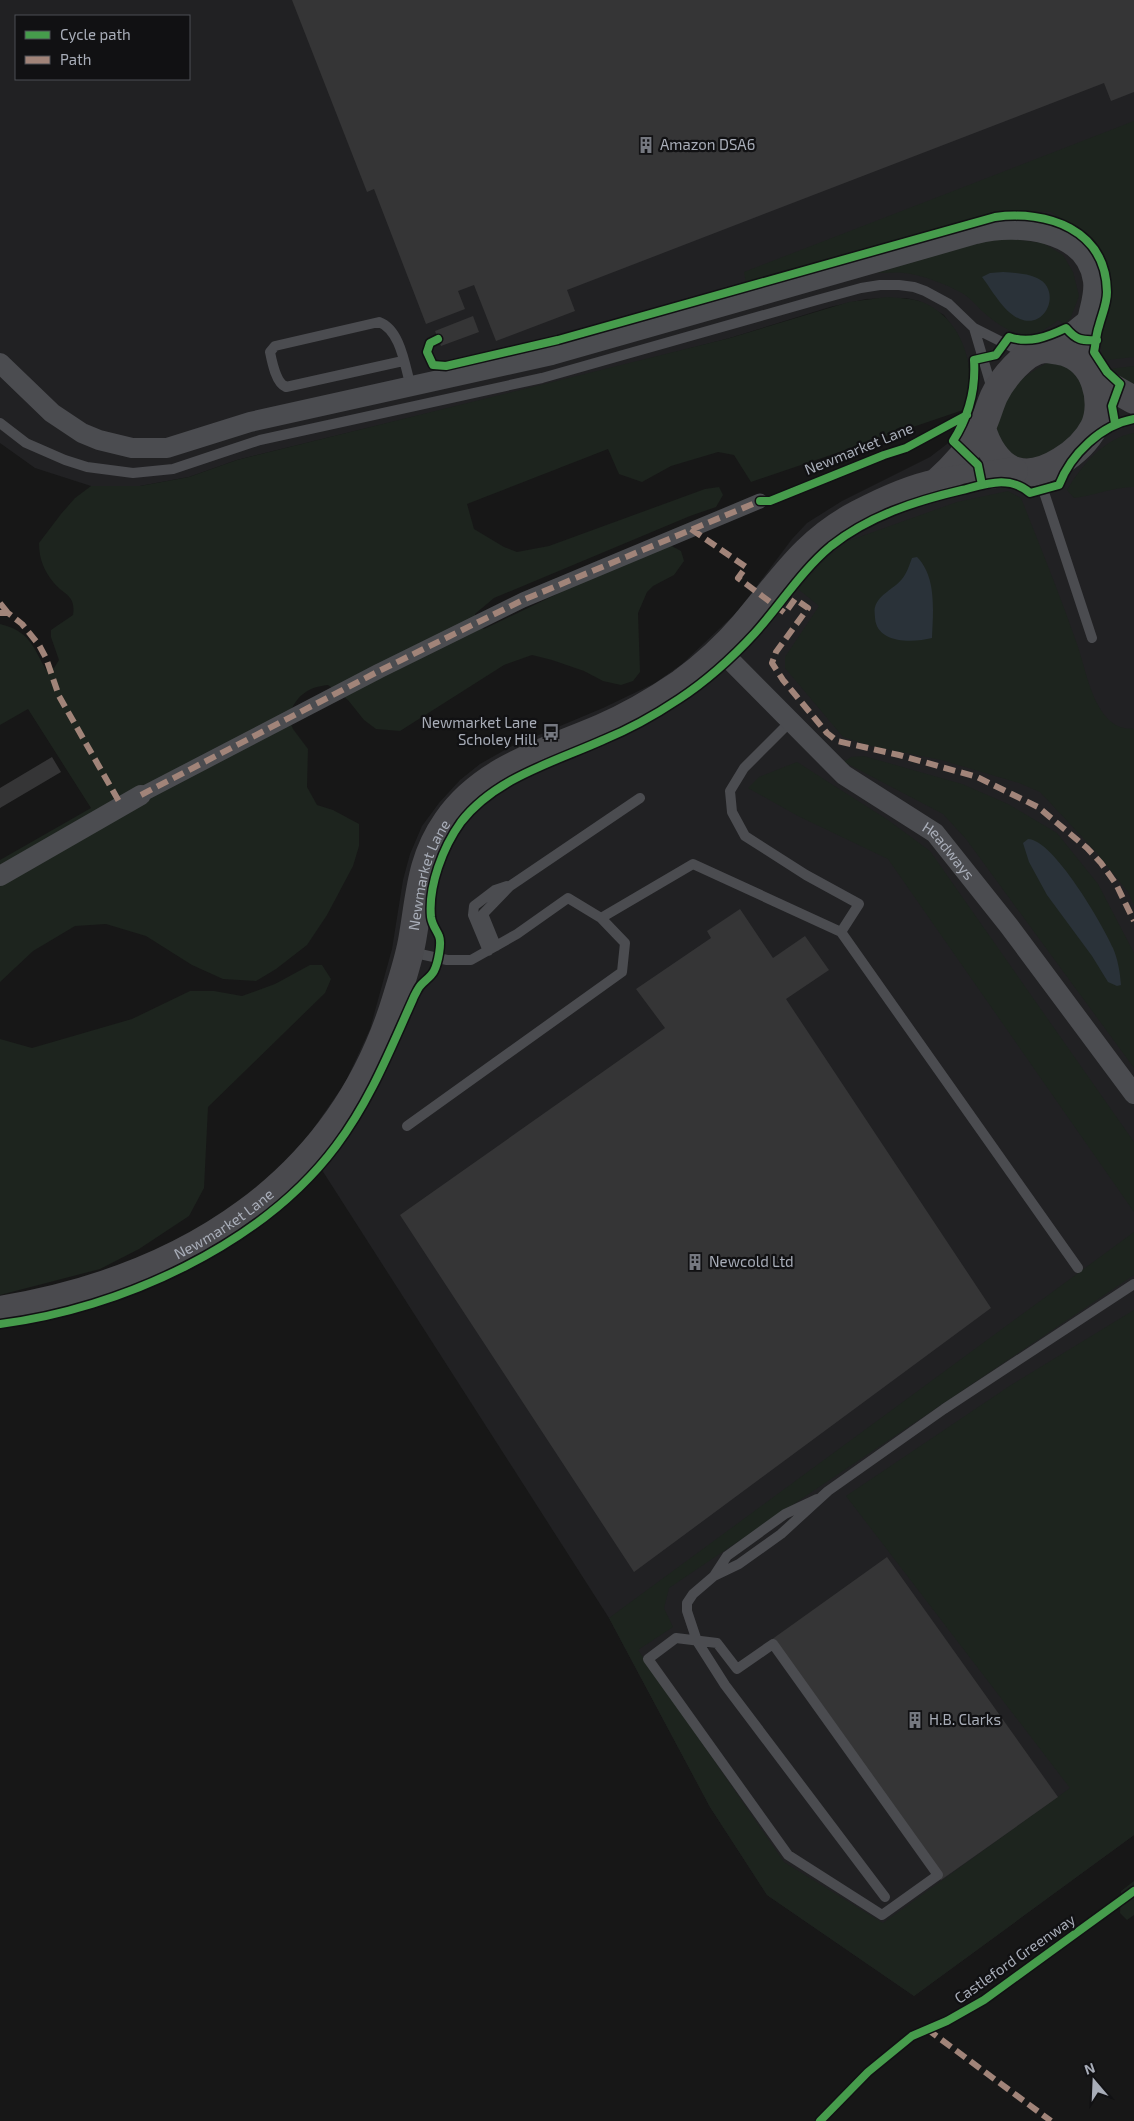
<svg xmlns="http://www.w3.org/2000/svg" width="1134" height="2121" font-family="'Exo 2',sans-serif">
  <style>
    .built { fill: #212123; fill-rule: evenodd }
    .green { fill: #1d241e }
    .water { fill: #2a3239 }
    .building { fill: #353536 }
    .lines { fill: none; stroke-linecap: round; stroke-linejoin: round }
    .service { stroke: #4b4c50; stroke-width: 10 }
    .pedestrian { stroke: #4b4c50; stroke-width: 15 }
    .minor { stroke: #4b4c50; stroke-width: 20 }
    .secondary { stroke: #4a4a4e; stroke-width: 28 }
    .quiet { stroke: #a18479; stroke-width: 6; stroke-dasharray: 12 6; stroke-linecap: butt }
    .cycleway-casing { stroke: #111113; stroke-width: 11 }
    .cycleway { stroke: #469c4c; stroke-width: 8 }
    .labels { text-anchor: middle; stroke-width: 4.5; stroke-linejoin: round; paint-order: stroke }
    .poi-label { font-size: 15px; fill: #a8adb8; stroke: #111113; text-anchor: start }
    .street-label { font-size: 15px; fill: #a8adb8; stroke: #111113 }
  </style>
  <rect width="100%" height="100%" fill="#171717"/>
  <path class="built" d="M0,0h1134v1835l-220,161 -147,-101 -57,-88 -101,-189 -305,-476 41,-59 25,-54 22,-80 11,-69 7,-26 12,-28 17,-23 21,-23 20,-16 30,-17 93,-39 52,-25 27,-19 56,-53 54,-72 15,-16 35,-22 88,-44 17,-13 12,-20 11,-33 1,-13 -3,-15 -10,-28 -14,-20 -25,-14 -13,-3 -40,1 -36,8 -100,31 -97,25 -396,97 -48,17 -49,9h-49l-56,-18 -35,-25zM16,16h173v63h-173z"/>
  <path class="green" d="M1134,121v236l-27,3 -5,-3 -2,-33 8,-17 1,-33 -17,-34 -41,-28 -32,-2 -44,8 -229,65 -2,-11z
    M1004,238l39,5 20,12 10,17 6,24 -8,21 -6,7 -7,-4c-29,25 -51,13 -76,-9 -6,-6 -13,-14 -20,-18 -17,-9 -39,-18 -58,-20 -8,-1 -18,0 -27,0l91,-27z
    M887,297c11,1 25,1 35,5 41,16 56,68 44,107l-215,73 -17,-27 -16,-3 -47,14 -29,16 -23,-8 -11,-25 -141,55 7,25 30,18 13,5 32,-6 156,-57 14,-2 4,8 -7,12 -26,9 -196,82 -19,16 2,11 7,4 71,-34 95,-50 14,-3 17,9 3,10 -10,14 -21,11 -6,6 -9,21 2,59 -7,9 -12,4 -18,-4 -19,-10 -32,-11 -20,-5 -28,10 -104,66 -24,-2 -12,-9 -16,-20 -20,-15c-22,2 -32,12 -40,32l5,12 15,20 -1,38 10,18 16,5 26,14v22l-6,20 -26,49 -20,30 -31,24 -20,12 -33,-2 -31,-14 -46,-29 -40,-12 -31,2 -42,25 -33,31v-122l91,-52 -63,-99 -28,16v-101c29,7 33,22 46,46l8,-2 5,-8 -8,-23v-7l22,-15c3,-20 -8,-19 -19,-32 -10,-12 -15,-24 -15,-40l22,-29 14,-16 16,-12h49l49,-9 48,-17 493,-122 119,-36z
    M1048,362l13,1 24,10c0,12 4,28 1,39 -5,21 -30,41 -50,46 -8,1 -16,0 -23,-2 -4,-3 -8,-7 -11,-11 -13,-20 2,-48 17,-63 8,-8 20,-14 29,-20z
    M1134,366v18l-10,-4 -15,-11z
    M1134,433v54c-16,-1 -42,9 -60,11l-7,-8c15,-25 37,-52 67,-57z
    M1008,491l13,7c19,48 39,97 56,146 8,23 13,55 30,74 7,8 16,11 27,11v176l-6,-13 -31,-39 -57,-61 -21,-9 -78,-23 -70,-14 -28,-9 -58,-69v-11l34,-51 -21,-17 27,-30 23,-18 109,-39z
    M864,756l98,28 46,20 49,29 41,51 36,69v115l-168,-229 -23,-25 -99,-52 7,-5z
    M797,762l91,58 42,31 204,291v70l-246,-353 -90,-43 -50,-28 11,-11z
    M310,965h12l9,14 -6,14 -117,114 -4,81 -15,28 -50,33 -39,20 -100,26v-256l32,9 100,-29 58,-28h24l28,5 33,-12z
    M1134,1232v43l-465,313 -5,20 9,19 -35,23 146,212 99,61 187,-135 -224,-292 165,-111 123,-75v525l-220,161 -147,-101 -57,-88 -101,-189z
    M1134,1881v34l-7,5 -7,-7 1,-22z"/>
  <path class="water" d="M1003,272c11,1 23,1 34,6 25,11 10,52 -17,41 -16,-6 -28,-29 -38,-42l8,-4z
    M917,557c20,20 16,55 15,81 -19,5 -55,6 -57,-20 0,-3 -1,-8 0,-11 4,-13 19,-18 27,-28 5,-6 7,-13 10,-21z
    M1028,839c25,0 75,86 85,109 5,12 7,24 8,37l-4,1 -9,-4 -16,-26 -45,-61 -18,-33 -6,-19z"/>
  <path class="building" d="M292,0h842v92l-23,9 -7,-18 -537,207 8,21 -79,30 -22,-56 -16,6 7,18 -39,15 -52,-135 -7,3z
    M473,316l6,16 -38,14 -6,-15z
    M52,757l9,15 -61,36v-20z
    M740,909l33,49 32,-22 24,34 -43,29 205,309 -357,264 -234,-357 265,-187 -29,-39 75,-51 -4,-7z
    M887,1557l171,240 -117,83 -170,-240z"/>
  <g class="lines">
    <path class="service" d="M974,328l18,61
      M403,361l-117,26c-10,-4 -14,-25 -16,-35l5,-6 104,-24c22,8 26,45 32,65
      M0,423l26,20 39,17 22,7 46,6 40,-4 87,-29 282,-62 275,-78 44,-12 19,-3h19l15,2 11,4 24,13 25,24 52,26
      M1037,471l55,167
      M841,932l237,336
      M496,946l-13,-32 27,-28 130,-88
      M488,951l-15,-36 1,-9 21,-16 12,-4
      M411,952l36,8h24l46,-26 51,-36 33,20 92,-54 148,68 18,-28 -53,-29 -61,-39 -13,-24 -2,-21 14,-23 47,-47
      M407,1126l215,-154 3,-29 -24,-25
      M817,1499l-32,15 -58,42 -13,20 -21,18 -6,9v8l10,30 28,44 160,212
      M714,1576l25,-12 42,-30 47,-43 116,-82 190,-125
      M676,1638l41,5 20,26 36,-25 165,231 -56,40 -94,-60 -140,-196z"/>
    <path class="pedestrian" d="M141,795l238,-124 144,-71 237,-99"/>
    <g class="minor">
      <path d="M1045,349l16,-8 26,-21"/>
      <path d="M0,363l52,50 30,20 17,7 33,8h35l83,-26 302,-67 424,-121c40,-10 110,-5 117,47 2,14 -4,27 -6,41 -2,15 1,30 1,46"/>
      <path id="s1" d="M720,650l124,125 91,58 74,93 125,168"/>
      <path d="M0,876l141,-81"/>
    </g>
    <g class="secondary">
      <path d="M1093,377l41,23"/>
      <path d="M936,483c18,-16 32,-31 44,-52 6,-10 9,-24 14,-35 8,-17 31,-46 51,-47 6,0 13,2 19,3 16,5 26,16 31,31 5,14 5,31 -1,44 -12,24 -51,52 -78,44 -18,-5 -30,-27 -34,-43"/>
      <path id="s2" d="M0,1310c185,-31 341,-126 397,-314 6,-20 13,-40 16,-61 7,-42 8,-77 34,-114 36,-52 98,-69 154,-93 28,-12 55,-28 80,-45 23,-17 44,-36 62,-57 38,-44 61,-84 115,-112 23,-12 54,-26 79,-31 25,-6 51,-7 77,-12"/>
    </g>
    <path class="quiet" d="M691,529l55,38 -8,11 47,35 10,-14 13,9 -32,44 -4,11 11,17 44,53 10,8 62,14 78,22 61,30 49,41 14,15 15,21 18,37
      M0,603l8,10
      M0,613h8l14,11 17,21 7,13 13,38 62,109
      M141,795l238,-124 144,-71 237,-99
      M927,2029l124,92"/>
    <g class="cycleway-casing">
      <path id="cycleway" d="M438,339l-8,4 -3,9 6,13 13,1 112,-26 437,-123c52,-7 111,12 112,75 0,12 -5,22 -8,34 -3,8 -3,17 -5,26l13,20 13,12 -8,22 3,17
        M982,485l-4,-20 -25,-24c16,-25 23,-51 21,-81l22,-5 13,-18c20,7 38,0 57,-9 10,12 16,13 31,12
        M760,501h10l114,-46 22,-7 61,-33
        M0,1324c120,-15 262,-79 336,-178 34,-45 54,-96 77,-147 0,-1 6,-12 7,-13 4,-5 11,-9 14,-15 4,-8 8,-28 5,-35 -3,-7 -7,-11 -8,-19 -3,-31 12,-70 30,-95 34,-44 93,-60 142,-82 27,-11 52,-25 76,-41 29,-19 53,-41 76,-66 26,-29 46,-62 76,-87 38,-30 84,-45 131,-56 24,-6 48,-15 68,3l29,-8c12,-31 42,-60 75,-66
        M820,2121l48,-49 44,-36 35,-15 37,-21 150,-109"/>
    </g>
    <use href="#cycleway" class="cycleway"/>
  </g>
  <defs>
    <g id="building-bare" transform="scale(1.35)"><path d="M-4-6H4V6H1V3H-1V6H-4ZM-2.5-4.3h1.7v1.8h-1.7ZM.8-4.3h1.7v1.8H.8ZM-2.5-1h1.7V.8h-1.7ZM.8-1h1.7V.8H.8Z" fill="#757880" stroke="#111113" stroke-width="2.5" paint-order="stroke"/></g>
    <g id="bus-bare" transform="scale(1.35)"><path d="M-5-6H5V4H4V6H2V4H-2V6H-4V4H-5ZM-3.5-4V0h7V-4ZM-3.5 1.2v1.5H-2V1.2ZM2 1.2v1.5H3.5V1.2Z" fill="#757880" stroke="#111113" stroke-width="2.5" paint-order="stroke"/></g>
  </defs>
  <g fill-rule="evenodd">
    <use href="#building-bare" x="646" y="145"/>
    <use href="#bus-bare" x="551" y="732"/>
    <use href="#building-bare" x="695" y="1262"/>
    <use href="#building-bare" x="915" y="1720"/>
  </g>
  <g class="labels">
    <g class="poi-label">
      <text x="660" y="150">Amazon DSA6</text>
      <text x="537" y="728" text-anchor="end">Newmarket Lane<tspan x="537" dy="17">Scholey Hill</tspan></text>
      <text x="709" y="1267">Newcold Ltd</text>
      <text x="929" y="1725">H.B. Clarks</text>
    </g>
    <g class="street-label">
      <text transform="translate(859 449) rotate(-22)" y="5">Newmarket Lane</text>
      <text dy="5" stroke="none"><textPath href="#s1" startOffset="306">Headways</textPath></text>
      <text dy="5" stroke="none"><textPath href="#s2" startOffset="661">Newmarket Lane</textPath></text>
      <text dy="5" stroke="none"><textPath href="#s2" startOffset="242">Newmarket Lane</textPath></text>
      <text transform="translate(1015 1959) rotate(-35)" y="5">Castleford Greenway</text>
    </g>
  </g>
  <rect x="15" y="15" width="175" height="65" fill="#111113" stroke="#4d4f55"/>
  <rect x="25" y="31" width="25" height="8" fill="#469c4c" stroke="#4d4f55"/>
  <text x="60" y="40" font-size="15" fill="#a8adb8">Cycle path</text>
  <rect x="25" y="56" width="25" height="8" fill="#a18479" stroke="#4d4f55"/>
  <text x="60" y="65" font-size="15" fill="#a8adb8">Path</text>
  <g transform="translate(1094 2081) rotate(341)" stroke="#111113" stroke-width="4" paint-order="stroke">
  <path d="M0-4L9 19L0 12L-9 19Z" fill="#a8adb8"/>
  <text y="-8" font-size="14" font-weight="bold" text-anchor="middle" fill="#a8adb8">N</text>
  </g>
</svg>
